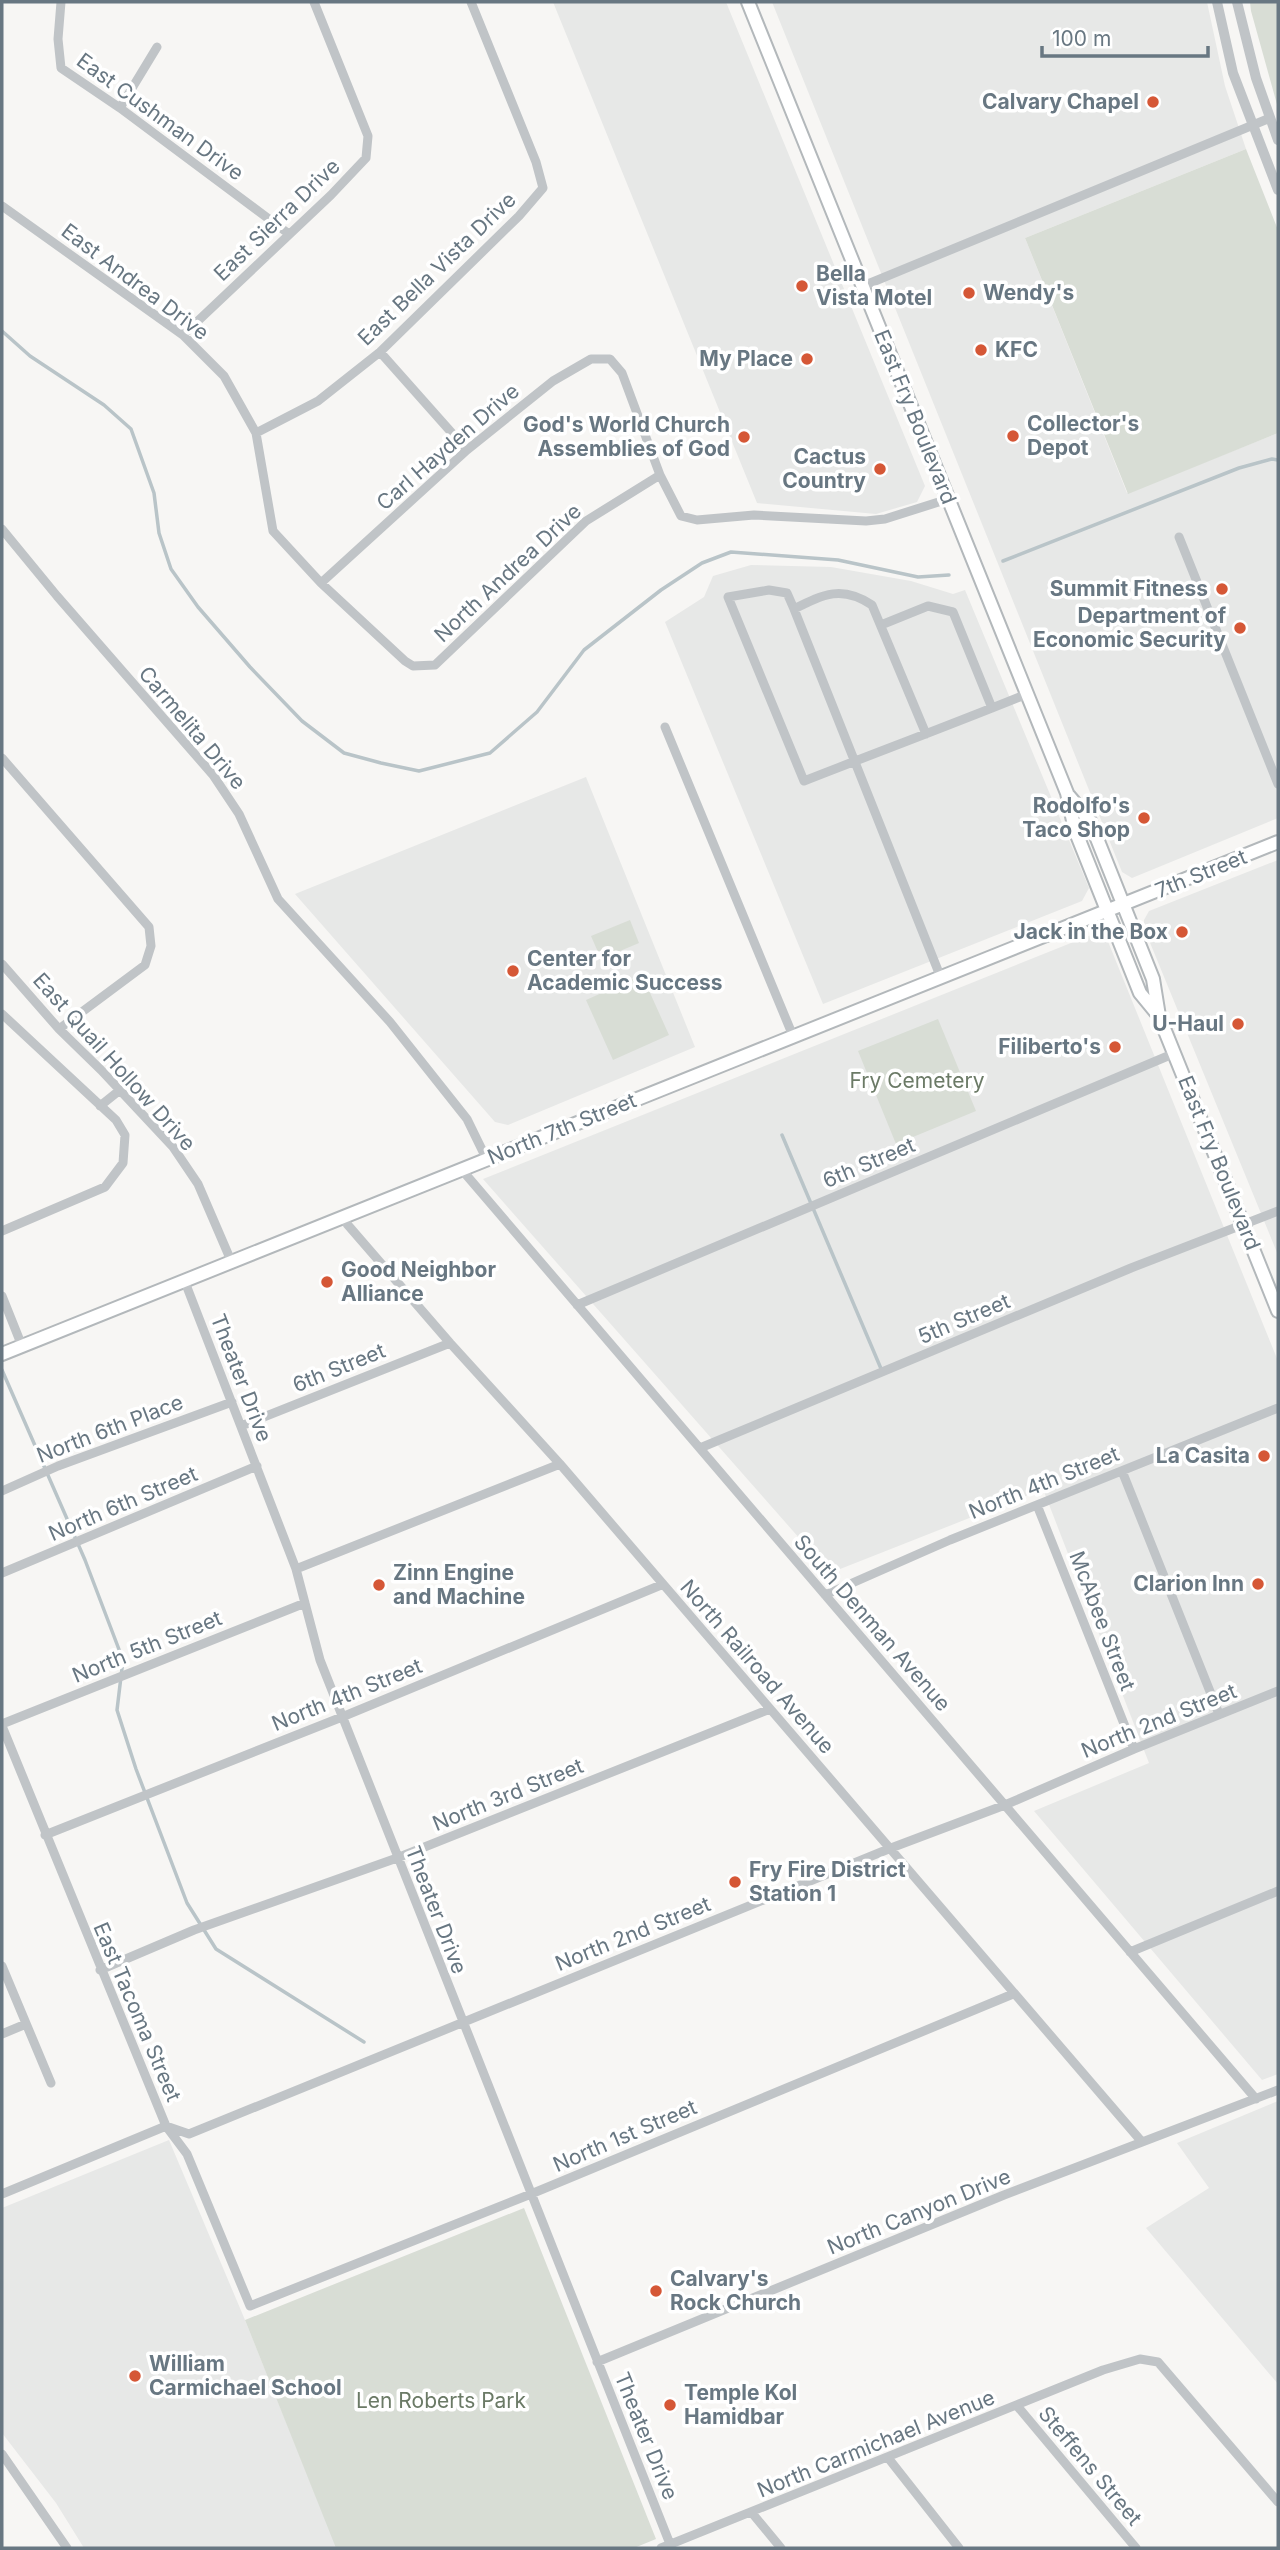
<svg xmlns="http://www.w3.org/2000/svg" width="1280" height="2550" font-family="Inter,sans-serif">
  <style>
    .built { fill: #e7e8e7 }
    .green { fill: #d8ddd5 }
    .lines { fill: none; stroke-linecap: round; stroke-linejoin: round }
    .stream { stroke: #b9c4c8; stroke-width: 3.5 }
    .secondary-casing { stroke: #b3b8bb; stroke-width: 16 }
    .minor { stroke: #c0c4c7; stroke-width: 9 }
    .tertiary { stroke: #c0c4c7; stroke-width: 10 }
    .secondary { stroke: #fff; stroke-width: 12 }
    .poi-dot { fill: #d55736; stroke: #fff; stroke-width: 2.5 }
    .labels { text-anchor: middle; stroke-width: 7; stroke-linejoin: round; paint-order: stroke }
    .poi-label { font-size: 21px; font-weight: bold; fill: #687782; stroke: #fff; text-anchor: end }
    .street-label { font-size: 21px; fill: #687782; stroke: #fff }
    .park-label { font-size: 21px; fill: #6b7a66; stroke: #fff }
  </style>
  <rect width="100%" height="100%" fill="#f7f6f4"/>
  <path class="built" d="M553,2h173l199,484 -8,16 -41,12 -119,-11z
    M772,2h435l18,84 21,63 -221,89 102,255 151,-60v385l-146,60 -10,-6z
    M751,565l80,2 80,14 42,13 12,-4 124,298 -7,13 -259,103 -158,-382 39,-25 9,-21z
    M586,777l109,270 -187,78 -13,-3 -200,-228z
    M1278,860v395l-134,-327v-8l5,-9z
    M1096,933l11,6 171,422v713l-16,6 -228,-269 115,-48 -106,-274 -213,84 -347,-394z
    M1278,2101v283l-132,-156 63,-40 -32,-45z
    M169,2140l76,180 92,228h-253l-28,-45 -54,-70v-225z"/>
  <path class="green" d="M1250,2h28v106l-27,-97z
    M1246,149l32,81v203l-150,61 -103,-256z
    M630,920l9,23 -38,16 -10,-23z
    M642,975l27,60 -56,25 -27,-60z
    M938,1019l38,92 -80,33 -38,-93z
    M524,2208l132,331 -22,9h-298l-91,-228z"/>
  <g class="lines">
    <path class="stream" d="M2,331l28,25 74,49 27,24 23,64 5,40 12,36 27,38 52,60 52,54 42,32 37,10 38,8 71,-18 47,-41 47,-62 77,-60 41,-27 29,-11 107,8 80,17 31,-2
      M1003,561l236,-93 33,-9 6,1
      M782,1135l100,236
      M2,1370l83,190 38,100 -6,50 19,59 51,134 29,46 148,93"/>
    <g class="secondary-casing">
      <path id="secondary" d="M748,2l319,791 8,37 65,163 19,23
        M1069,796l21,25 63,158 6,37 119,295
        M2,1354l1276,-512"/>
    </g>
    <path class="minor" d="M61,2l-3,37 3,29 59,40 169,126
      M120,108l37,-61
      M2,206l181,129 41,41 32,57 17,98 48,52 84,78 8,5 22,-1 151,-144 74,-46
      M863,286l407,-168
      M183,335l148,-140 35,-37 2,-22 -54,-134
      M380,352l87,98
      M256,433l62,-32 62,-49 139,-136 24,-28 -7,-26 -65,-160
      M2,529l55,67 156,179 26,39 39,85 112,123 77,97 20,41
      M1179,537l99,247
      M321,583l146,-133 86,-69 38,-22h19l12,14 38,102 21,41 16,4 57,-5 112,6 19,-2 63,-20
      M794,609c30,-15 48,-24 78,-4l54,129
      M881,625l47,-19 25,6 39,96
      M665,727l128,309
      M2,758l147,169 2,19 -6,19 -86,64
      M2,964l57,65 42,41 72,77 25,37 34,79
      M941,978l-147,-369 -7,-16 -18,-3 -41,7 76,184c74,-29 149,-57 223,-87
      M2,1014l114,106 9,15 -2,28 -18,24 -103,44
      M100,1106l20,-16
      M462,1170l794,929
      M344,1217l3,7 103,119 110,121 582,678
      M185,1282l111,287 24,91 350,884
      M2,1296l20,50
      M577,1305l598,-252
      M241,1426l209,-83
      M700,1448l431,-180 147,-57
      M1122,1471l97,243
      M2,1491l56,-25 174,-64
      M1037,1505l97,244
      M296,1569l264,-105
      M2,1573l255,-107
      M825,1595l125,-55 328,-132
      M2,1724l303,-121
      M2,1726l164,400 21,28 63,152 281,-112 482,-200
      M45,1835l297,-118 319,-132
      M1130,1952l148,-61
      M2,1966l49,117
      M100,1970l94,-40 203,-72 373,-149
      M2,2034l24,-10
      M2,2194l164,-68 23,8 702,-286 114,-43 129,-56 144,-58
      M597,2362l407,-167 274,-105
      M1018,2407l118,141
      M2,2454l65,94
      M889,2459l70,89
      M752,2513l29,35
      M661,2548l442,-178 37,-11 18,3 120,140"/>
    <path class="tertiary" d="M1217,2l16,71 45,117
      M1237,2l19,76 22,62"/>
    <use href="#secondary" class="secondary"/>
  </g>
  <g class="poi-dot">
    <circle cx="1153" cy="102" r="7"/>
    <circle cx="802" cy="286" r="7"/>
    <circle cx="969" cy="293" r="7"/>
    <circle cx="981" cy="350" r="7"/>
    <circle cx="807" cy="359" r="7"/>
    <circle cx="1013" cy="436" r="7"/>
    <circle cx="744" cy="437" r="7"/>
    <circle cx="880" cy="469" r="7"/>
    <circle cx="1222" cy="589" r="7"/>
    <circle cx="1240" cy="628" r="7"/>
    <circle cx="1144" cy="818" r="7"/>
    <circle cx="1182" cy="932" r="7"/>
    <circle cx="513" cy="971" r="7"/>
    <circle cx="1238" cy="1024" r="7"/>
    <circle cx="1115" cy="1047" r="7"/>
    <circle cx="327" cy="1282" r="7"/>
    <circle cx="1264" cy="1456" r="7"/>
    <circle cx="1258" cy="1584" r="7"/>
    <circle cx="379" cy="1585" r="7"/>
    <circle cx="735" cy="1882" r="7"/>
    <circle cx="656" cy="2291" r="7"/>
    <circle cx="135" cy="2376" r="7"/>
    <circle cx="670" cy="2405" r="7"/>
  </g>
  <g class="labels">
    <g class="poi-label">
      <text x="1139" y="109">Calvary Chapel</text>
      <text x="816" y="281" text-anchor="start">Bella<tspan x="816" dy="24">Vista Motel</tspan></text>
      <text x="983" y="300" text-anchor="start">Wendy's</text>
      <text x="995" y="357" text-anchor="start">KFC</text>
      <text x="793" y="366">My Place</text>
      <text x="1027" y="431" text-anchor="start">Collector's<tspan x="1027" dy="24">Depot</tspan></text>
      <text x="730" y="432">God's World Church<tspan x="730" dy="24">Assemblies of God</tspan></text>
      <text x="866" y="464">Cactus<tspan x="866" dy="24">Country</tspan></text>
      <text x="1208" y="596">Summit Fitness</text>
      <text x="1226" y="623">Department of<tspan x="1226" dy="24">Economic Security</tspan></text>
      <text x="1130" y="813">Rodolfo's<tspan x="1130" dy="24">Taco Shop</tspan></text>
      <text x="1168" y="939">Jack in the Box</text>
      <text x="527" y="966" text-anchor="start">Center for<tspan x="527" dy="24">Academic Success</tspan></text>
      <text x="1224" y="1031">U-Haul</text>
      <text x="1101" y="1054">Filiberto's</text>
      <text x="341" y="1277" text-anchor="start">Good Neighbor<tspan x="341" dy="24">Alliance</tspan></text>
      <text x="1250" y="1463">La Casita</text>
      <text x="393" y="1580" text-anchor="start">Zinn Engine<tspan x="393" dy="24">and Machine</tspan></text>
      <text x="1244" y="1591">Clarion Inn</text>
      <text x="749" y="1877" text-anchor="start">Fry Fire District<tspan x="749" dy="24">Station 1</tspan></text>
      <text x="670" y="2286" text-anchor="start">Calvary's<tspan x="670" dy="24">Rock Church</tspan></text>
      <text x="149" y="2371" text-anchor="start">William<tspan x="149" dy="24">Carmichael School</tspan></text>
      <text x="684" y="2400" text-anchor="start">Temple Kol<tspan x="684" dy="24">Hamidbar</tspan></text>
    </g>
    <g class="street-label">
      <text transform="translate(160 117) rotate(36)" y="7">East Cushman Drive</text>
      <text transform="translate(277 220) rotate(-44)" y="7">East Sierra Drive</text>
      <text transform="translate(437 269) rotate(-44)" y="7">East Bella Vista Drive</text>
      <text transform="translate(135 282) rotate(37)" y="7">East Andrea Drive</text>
      <text transform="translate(915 417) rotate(68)" y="7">East Fry Boulevard</text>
      <text transform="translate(448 447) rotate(-41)" y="7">Carl Hayden Drive</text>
      <text transform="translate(508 573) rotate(-43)" y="7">North Andrea Drive</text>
      <text transform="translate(192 728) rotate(50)" y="7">Carmelita Drive</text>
      <text transform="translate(1201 874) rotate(-22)" y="7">7th Street</text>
      <text transform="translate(114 1062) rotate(48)" y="7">East Quail Hollow Drive</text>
      <text transform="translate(562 1129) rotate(-22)" y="7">North 7th Street</text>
      <text transform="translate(869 1163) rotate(-23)" y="7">6th Street</text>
      <text transform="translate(1219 1163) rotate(68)" y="7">East Fry Boulevard</text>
      <text transform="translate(964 1319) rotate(-23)" y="7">5th Street</text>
      <text transform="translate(339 1368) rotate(-22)" y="7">6th Street</text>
      <text transform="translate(241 1378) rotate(69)" y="7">Theater Drive</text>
      <text transform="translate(110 1429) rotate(-21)" y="7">North 6th Place</text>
      <text transform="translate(1044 1483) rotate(-22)" y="7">North 4th Street</text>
      <text transform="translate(123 1504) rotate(-23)" y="7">North 6th Street</text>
      <text transform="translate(1102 1621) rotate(69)" y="7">McAbee Street</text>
      <text transform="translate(872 1623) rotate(49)" y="7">South Denman Avenue</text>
      <text transform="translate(147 1647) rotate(-22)" y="7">North 5th Street</text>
      <text transform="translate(757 1667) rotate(49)" y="7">North Railroad Avenue</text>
      <text transform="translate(347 1695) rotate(-22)" y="7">North 4th Street</text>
      <text transform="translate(1159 1721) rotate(-22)" y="7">North 2nd Street</text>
      <text transform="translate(508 1795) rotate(-22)" y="7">North 3rd Street</text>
      <text transform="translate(436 1910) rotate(69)" y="7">Theater Drive</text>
      <text transform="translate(633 1934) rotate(-22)" y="7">North 2nd Street</text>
      <text transform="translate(137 2012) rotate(67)" y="7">East Tacoma Street</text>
      <text transform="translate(625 2136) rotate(-23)" y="7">North 1st Street</text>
      <text transform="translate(919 2212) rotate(-22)" y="7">North Canyon Drive</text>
      <text transform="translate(646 2436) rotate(68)" y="7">Theater Drive</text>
      <text transform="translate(876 2444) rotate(-22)" y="7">North Carmichael Avenue</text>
      <text transform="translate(1090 2466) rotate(50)" y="7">Steffens Street</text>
    </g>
    <g class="park-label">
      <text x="917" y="1088">Fry Cemetery</text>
      <text x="441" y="2408">Len Roberts Park</text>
    </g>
  </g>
  <rect width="1280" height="2550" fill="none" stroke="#687782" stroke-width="7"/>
  <path d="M1042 46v10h166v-10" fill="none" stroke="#687782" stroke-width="3.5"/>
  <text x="1052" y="46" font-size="21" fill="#687782" stroke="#ffffff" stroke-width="5" paint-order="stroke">100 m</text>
</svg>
